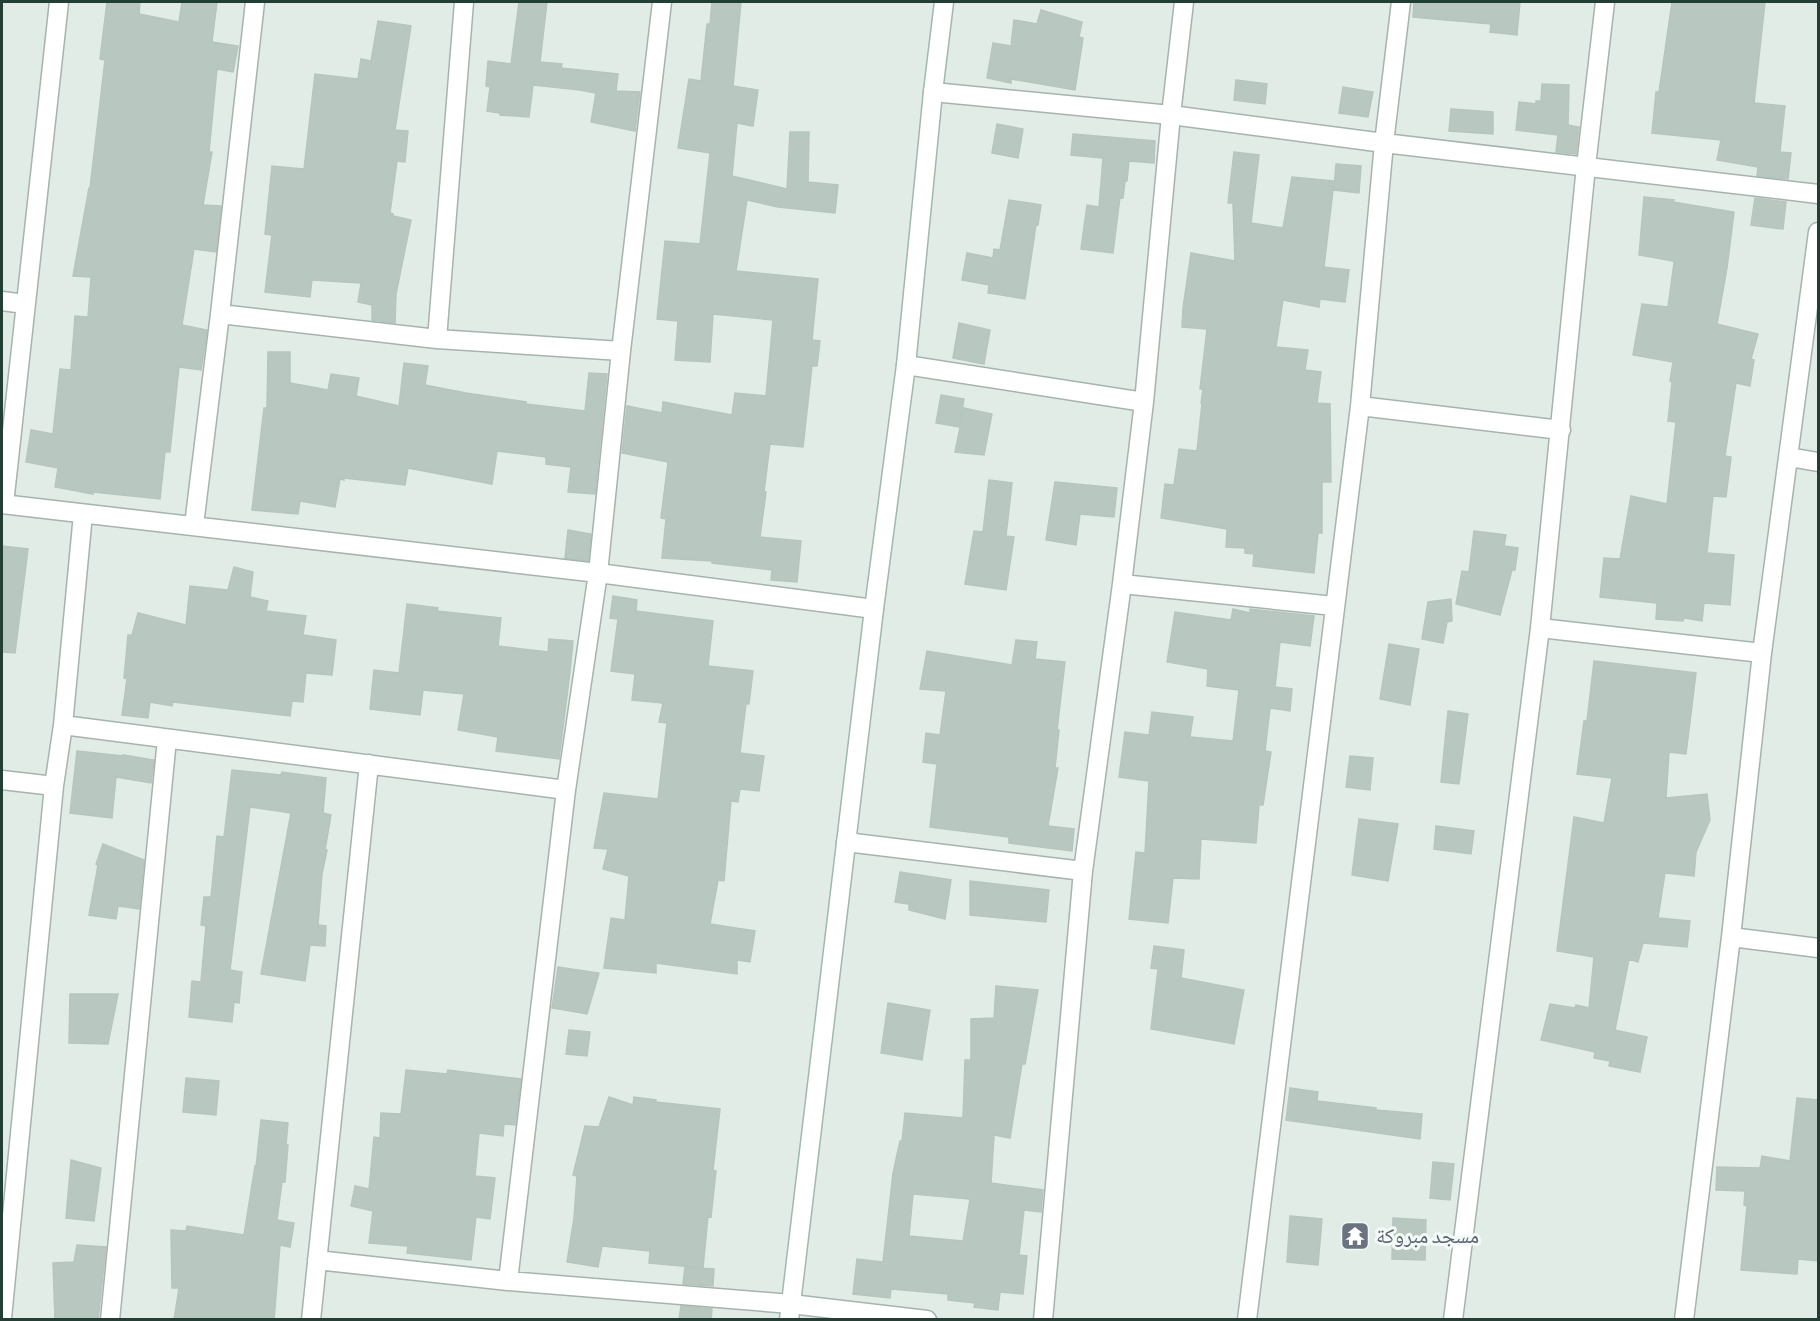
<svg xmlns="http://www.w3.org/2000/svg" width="1820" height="1321" font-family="'Alegreya Sans','Noto Naskh Arabic',sans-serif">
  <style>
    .building { fill: #b8c7c0; stroke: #b5c6be; stroke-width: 1.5; fill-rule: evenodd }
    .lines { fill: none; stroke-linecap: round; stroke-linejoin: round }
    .street-casing { stroke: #a5b4ae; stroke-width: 21 }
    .secondary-casing { stroke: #a1b8af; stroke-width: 21 }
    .street { stroke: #fff; stroke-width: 18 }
    .secondary { stroke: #fff; stroke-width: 18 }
    .labels { text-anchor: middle; stroke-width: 6; stroke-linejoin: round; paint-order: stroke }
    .worship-label { font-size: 21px; fill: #5b616d; stroke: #f3f9f6; text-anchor: start }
  </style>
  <rect width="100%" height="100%" fill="#e2ece7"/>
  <path class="building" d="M107,2h33l-1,12 40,8 3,-20h35l-5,40 26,4 -5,26 -16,-3 -8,83h3l-9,53 18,1 -5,46 -22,-3 -12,76 25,5 -3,21 -3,19 -22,-3 -9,85h-5l-5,47 -67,-7v2l-38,-7 3,-19 -32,-6 5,-32 22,4 7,-65 11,1 4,-54 13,1 3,-40 -18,-1 16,-88h1l15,-128 -5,-1z
    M519,2h28l-7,60 22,2 -1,4 57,6 -2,17 24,1 -5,39 -44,-9 5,-29 -16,-3 -47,-5 -4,32 -29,-2v-2l-13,-2 3,-24 -4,-1 2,-25 23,3z
    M712,2h29l-8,84 25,4 -5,36 -16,-3 -5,53 55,13 3,-57h19l-1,50 30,3 -3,28 -57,-6 -31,-7 -11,71 82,8 -6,61 8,1 -3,25h-5l-9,81 -33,-3 -6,48h2l-6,45 41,4 -4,41 -26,-2 1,-10 -60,-7v-2l-50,-3 4,-39 -5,-1 7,-56 -46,-9 5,-47 35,7 1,-11 69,13 3,-22 31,3 7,-76 -60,-6 -3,48 -35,-2 3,-39 -21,-2 8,-78 35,3 10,-91 -32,-5 11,-69 12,2 6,-57h3z
    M1414,2h106l-3,33 -27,-3 1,-8 -78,-7z
    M1672,2h93l-11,101 31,3 -5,46 11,1 -3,26 -31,-3 1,-9 -41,-7 4,-20 -69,-7 4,-41h3z
    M1041,10l41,12 -3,15 4,1 -8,52 -64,-11v4l-24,-5 6,-35 18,3 3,-26 23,4z
    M378,21l33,5 -16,104 13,1 -3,31 -8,-1 -7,52 3,1v2l18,4 -15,74 -1,29 -23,-3v-15l-14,-3 3,-19 -49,-3 -2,17 -45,-5 7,-57 -7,-1 7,-68 32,3 11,-95 43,5 3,-20 10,2z
    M1236,80l31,4 -2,20 -31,-4z
    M1542,84l27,1 -1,40 11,2 -3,27 -20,-2 2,-17 -42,-5 3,-28 17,2v-3h5z
    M1343,87l30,5 -5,25 -29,-4z
    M1451,109l42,3v22l-44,-3z
    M997,124l26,5 -5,29 -26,-5z
    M1073,134l82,7 -1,22 -25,-2 -2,20h-2l-2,17 -3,-1 -7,56 -32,-4 6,-44 12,2 4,-49 -32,-3z
    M1234,152l25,3 -8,68 32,5 9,-51 42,4 -10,86 25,3 -4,32 -25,-3 -1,8 -36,-7 -7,47 32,3 -3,20 16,2 -4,31 13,1 1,78h-9v51h-4l-4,40 -61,-7 1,-12 -9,-1v-5l-19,-1 1,-18 -66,-11 4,-34 9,1 5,-36 18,2 5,-48h-1l2,-14h-3l7,-60 -25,-2 1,-19 8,-55 44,8 -2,-58h-5z
    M1336,164l25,2 -2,27 -25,-3z
    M1644,197l30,3 -1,2 61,10 -7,56 -10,56 41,10 -7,25 3,1 -4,26 -14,-3 -11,73 6,1 -5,40 -13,-1 -6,57 27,2 -4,50 -26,-2 -2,18 -18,-3 -1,3 -27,-2 1,-16 -57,-6 4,-39 16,1 11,-63 36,8 9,-82 -8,-1 4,-39 -2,-1 3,-19 -40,-7 9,-51 26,3 6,-44 -1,-2 -34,-6z
    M1755,198l31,4 -3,27 -32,-4z
    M1009,200l32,5 -3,20h-2l-11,74 -37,-6 1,-8 -27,-5 5,-27 26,5 1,-9 6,1z
    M959,323l31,7 -6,34 -31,-6z
    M268,352h22v31l38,7 3,-16 28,4 -3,18 43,10 5,-43 24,3 -3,19 41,8 60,9v2l59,7 4,-38 18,1 -12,120 -27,-2 3,-25 -25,-3v-7l-49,-6 -5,33 -84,-16 -3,17 -61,-7v2l-4,-1 -5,28 -35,-6 -2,13 -46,-4 12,-102h3z
    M941,395l23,4 -5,28 -23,-4z
    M964,408l28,6 -8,41 -29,-3z
    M989,480l23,3 -6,53 8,1 -8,53 -41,-6 9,-53 9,1z
    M1055,482l62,6 -3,29 -34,-3 -4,31 -30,-5z
    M568,530l23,4 -3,27 -23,-3z
    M1474,531l32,4 -2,11 14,2 -3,22h-3l-12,45 -44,-11 6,-33 7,1z
    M2,546l26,3 -13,104 -13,-1z
    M234,567l19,5 -3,25 18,4 -2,10 40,5 -3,19 33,5 -4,35 -26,-2 -3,29 -11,-1 -2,15 -117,-14 -1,4 -22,-4 -2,16 -26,-3 5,-36 -3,-1 4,-43h4l6,-22 48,12 4,-39 38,4z
    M613,596l24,4 -1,11 77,10 -5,45 45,5 -4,33h-3l-6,49 24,3 -5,35 -19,-2 -2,13 -7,-1 -7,80 -6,-1 -8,44 45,7 -5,31 -13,-2v14l-81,-11v10l-52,-5 7,-50 14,2 4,-44 -26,-7 5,-20 -14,-1 10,-55 54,6 9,-76 -8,-1 4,-19 -31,-3 3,-26 -24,-3 7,-52 -8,-1z
    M1451,599l1,22 -5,1 -4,21 -21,-4 6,-37z
    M407,604l31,4 -1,3 64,7 -3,28 50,6 1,-13 24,2 -3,31 -11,87 -63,-8 2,-14 -40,-7 6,-36 -41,-4 -3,25 -50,-6 4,-39 25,3z
    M1233,609l17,4v-4l64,7 -4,30 -30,-4 -5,45 17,2 -2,22 -20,-3 -5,43 6,1 -8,53h-4l-3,38 -55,-4 -2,40 -26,-1 -5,45 -39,-4 7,-67 9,1 4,-72 -30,-4 6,-45 24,3 3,-23 41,5 -3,20 43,4 6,-51 -32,-4 1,-17 -41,-7 8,-50 56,8z
    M1016,640l21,2 -2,17 30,3 -8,68h2l-4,38h3l-10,58 26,3 -2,22 -63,-8v-6l-79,-10 7,-63 -14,-2 3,-29 14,2 6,-44 -26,-2 7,-38 85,14z
    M1389,644l30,5 -9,56 -30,-6z
    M1594,661l102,12 -10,81 -17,-2 -3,46 41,-4 3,26 -14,32 -2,24 -29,-3 -7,45 32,3 -3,26 -44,-4 -5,19 -9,-3 -14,71 32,7 -7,35 -31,-6 1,-5 -16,-3 1,-6 -54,-12 9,-36 25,4 1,-3 13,3 5,-51 -37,-6 17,-134 30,6 8,-45 -35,-4 7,-53h3z
    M1448,711l20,3 -9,70 -18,-2z
    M77,751l46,5v-1l31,5 -3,23 -35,-6 -4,41 -42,-5z
    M1350,756l23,2 -3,32 -24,-3z
    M232,770l49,5 1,-3 44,6 -3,35 8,2 -6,35h2l-5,24 -4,51 8,1 -1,20 -15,-1 -5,36 -44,-7 30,-161 -41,-6 -20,163 12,2 -3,31 -5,-1 -2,20 -43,-5 3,-36 9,1 5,-56 -5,-1 3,-28h7l6,-61 7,1z
    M1359,819l39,5 -10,57 -36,-6z
    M1436,826l38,5 -3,23 -37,-5z
    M103,844l41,16 -5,49 -21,-3 -2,13 -27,-4 9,-50 -2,-1z
    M900,872l51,8 -6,39 -36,-9v-6l-14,-2z
    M970,881l79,9 -3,32 -76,-7z
    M1154,946l30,4 -3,28 63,12 -10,54 -83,-15 7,-60 -7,-1z
    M558,967l41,6 -12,41 -35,-6z
    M996,986l42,4 -13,74h-3l-12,74 -16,-3 -3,48 52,7 -2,22 -17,-2 -5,45 8,1 -4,38 -23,-2 -2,18 -24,-3 1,-4 -27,-3v-6l-57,-5 -1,9 -37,-4 4,-35 26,3 10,-89 7,-32h2l3,-28 58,5 2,-58h6v-41l23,-1zM913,1194l57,5 -7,42 -54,-5z
    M70,994h48l-10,50 -39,-1z
    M888,1003l42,7 -8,50 -41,-7z
    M569,1030l21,2 -3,24 -21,-2z
    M406,1070l41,4 1,-4 73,9 -6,46 -11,-1 -1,12 -24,-3 -4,43 20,2 -5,41 -14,-2 -5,43 -64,-7 1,-7 -39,-3 4,-32 -22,-5 4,-20 14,3 5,-52 6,1 1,-25 20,1z
    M186,1078l33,3 -3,34 -33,-3z
    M1290,1088l28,4 -1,9 59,7v2l46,4 -2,25 -134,-19z
    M609,1097l24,8 1,-8 22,3v2l64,7 -7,61 3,1 -5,46 -3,-1 -5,52 -54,-5 1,-12 -48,-5 -4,21 -31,-5 7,-44 3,-42 -4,-1 12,-49 14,1z
    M1797,1098l21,2v161l-20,-2 -1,15 -56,-4 6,-64 -3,-1 1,-14 -29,-1 1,-23 43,1 2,-12 28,5z
    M261,1120l27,3 -2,22h2l-3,37h-3l-5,38 17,3 -4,24 -10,-2 -6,75h-100l5,-32h-7l-1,-58 15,1 1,-5 57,9 11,-69 1,1z
    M71,1160l30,8 -7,53 -28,-3z
    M1433,1162l21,2 -4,36 -20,-2z
    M1290,1216l32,3 -4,46 -31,-3z
    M1393,1218l33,2 -1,40 -33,-1z
    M77,1245l29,2 -8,73h-43l-2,-57 21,-1z
    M685,1267l29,2 -1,17 -30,-2z
    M681,1306l31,3 -1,11h-32z"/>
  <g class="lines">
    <g class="street-casing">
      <path id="street" d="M933,92l238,23 213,28 434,51
        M2,301l23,3
        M220,314l217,25 184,12
        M437,339l27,-337
        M906,365l238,37
        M1360,406l201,24
        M1789,457l29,5
        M2,504l596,69 276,36
        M4,504l55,-502
        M194,525l26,-211 35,-312
        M1122,584l212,22
        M1540,628l222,25
        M63,725l503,65
        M2,780l52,6
        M846,842l237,29
        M1731,937l87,11
        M317,1260l191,21 283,23 136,16
        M508,1281l58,-491 32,-217 23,-222 41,-349
        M2,1318l52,-532 9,-61 20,-211
        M110,1320l57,-581
        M311,1320l58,-556
        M1043,1320l40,-449 39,-287 22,-182 27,-287 13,-113
        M1247,1320l113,-914 24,-263 17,-141
        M1453,1320l87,-692 46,-462 19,-164
        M1684,1320l47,-383 31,-284 56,-421"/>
    </g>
    <g class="secondary-casing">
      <path id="secondary" d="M789,1320l85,-711 32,-244 27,-273 11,-90"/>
    </g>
    <use href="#street" class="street"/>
    <use href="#secondary" class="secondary"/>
  </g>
  <defs>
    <g id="temple-square" transform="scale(1.5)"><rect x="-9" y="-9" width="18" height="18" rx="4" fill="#6b7280" stroke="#f3f9f6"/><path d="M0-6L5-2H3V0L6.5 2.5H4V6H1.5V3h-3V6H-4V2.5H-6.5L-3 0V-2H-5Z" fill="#fff"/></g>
  </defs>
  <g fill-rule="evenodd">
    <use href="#temple-square" x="1355" y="1236"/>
  </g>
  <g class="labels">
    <g class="worship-label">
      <text x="1376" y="1243">مسجد مبروكة</text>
    </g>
  </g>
  <rect width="1820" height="1321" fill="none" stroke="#223e35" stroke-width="6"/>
</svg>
